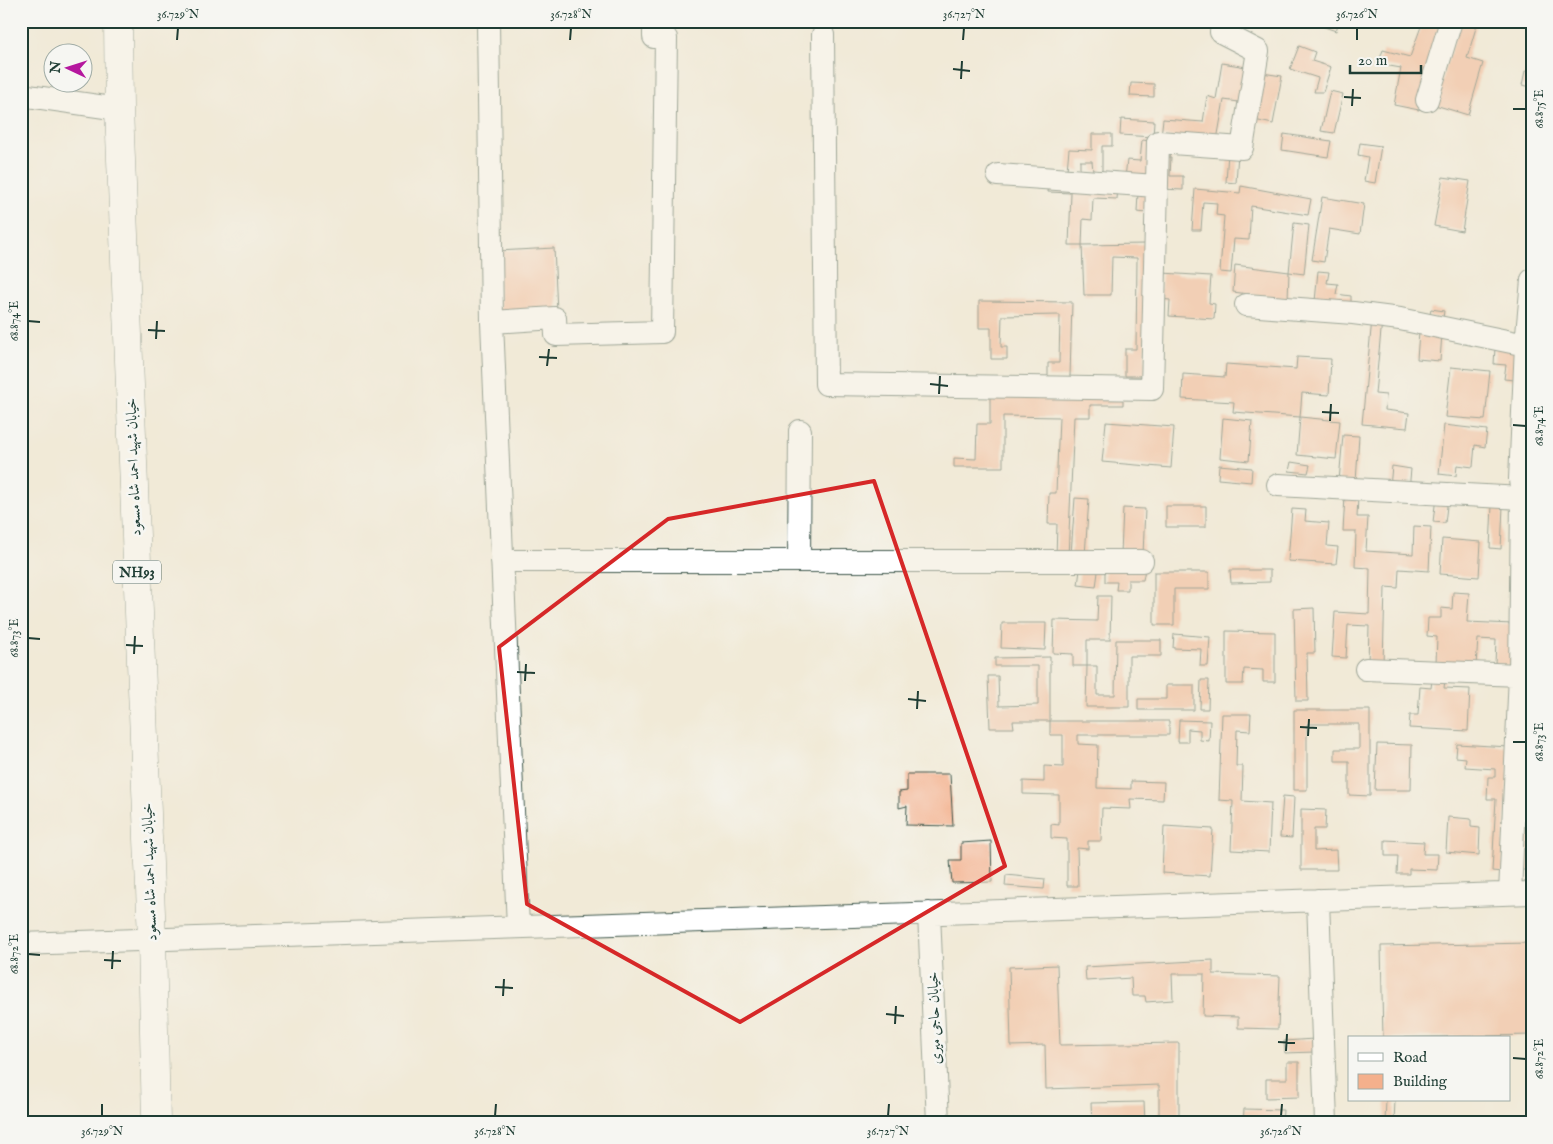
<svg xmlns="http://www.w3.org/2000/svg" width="1553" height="1144" font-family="'IM FELL English',Amiri,serif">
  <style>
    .building { fill: #f4b08c }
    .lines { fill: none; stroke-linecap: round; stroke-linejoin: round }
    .minor-casing { stroke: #3e574c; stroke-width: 24 }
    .primary-casing { stroke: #3e574c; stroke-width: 29 }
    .minor { stroke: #fff; stroke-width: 22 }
    .primary { stroke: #fff; stroke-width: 28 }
    .marked { fill: none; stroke: #d62828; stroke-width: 4; stroke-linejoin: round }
    .ticks { fill: none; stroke: #1f3d34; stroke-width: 2 }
    .labels { text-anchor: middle; stroke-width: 5; stroke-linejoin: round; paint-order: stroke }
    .shield { fill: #f6f6f2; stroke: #60746d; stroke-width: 1 }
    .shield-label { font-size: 14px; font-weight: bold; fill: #1f3d34 }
    .street-label { font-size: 15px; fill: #1f3d34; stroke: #f6f6f2 }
    .neatline { fill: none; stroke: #1f3d34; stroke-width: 2 }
    .ticks-label { font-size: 12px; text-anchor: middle; fill: #1f3d34 }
  </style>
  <rect width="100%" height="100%" fill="#f6f6f2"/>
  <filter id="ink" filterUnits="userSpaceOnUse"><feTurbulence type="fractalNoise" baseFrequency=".02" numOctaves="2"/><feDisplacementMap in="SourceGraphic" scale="10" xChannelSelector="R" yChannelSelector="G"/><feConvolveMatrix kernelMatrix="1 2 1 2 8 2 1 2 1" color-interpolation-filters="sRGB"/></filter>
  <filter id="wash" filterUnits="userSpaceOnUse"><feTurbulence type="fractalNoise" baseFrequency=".0096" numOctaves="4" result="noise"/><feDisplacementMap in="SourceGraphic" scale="20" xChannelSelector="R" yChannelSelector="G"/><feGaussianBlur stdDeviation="1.12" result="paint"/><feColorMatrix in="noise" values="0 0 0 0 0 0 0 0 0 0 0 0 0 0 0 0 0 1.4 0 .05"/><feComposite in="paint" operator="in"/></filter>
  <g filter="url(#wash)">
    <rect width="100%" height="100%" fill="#f1ead7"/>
    <g id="blocks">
      <path class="building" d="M1314,21h25l-3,10 -23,-8z
        M1423,21h19l-16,52 -7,37 -25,-5 7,-37 -23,-4 5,-14 27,7z
        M1460,21h18l-11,37 16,5 -15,52 -33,-10z
        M1299,46l16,6 -3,9 19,6 -8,25h-9l4,-14 -28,-9z
        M1222,63l30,5 -6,35 -22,-3 -7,40 -56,-4 2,-17 40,3 4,-26 9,3z
        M1525,71l7,1v15l-10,-2z
        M1262,73l20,3 -9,48 -19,-4z
        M1131,83l23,1v13l-24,-1z
        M1330,91l13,3 -9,39 -13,-2z
        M1121,119l33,2 -1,16 -33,-2z
        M1092,134h20v12h-10v25h-9l-1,-10h-12v10l-13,-1 2,-21 23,1z
        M1284,134l47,7 -3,16 -46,-7z
        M1142,140l10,1 -3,39 -24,-2 2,-18 13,1z
        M1360,143l21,3 -6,37 -11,-2 4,-24 -10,-2z
        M1228,152l10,1 -2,30 -10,-1z
        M1163,157h8l-1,19h13v14l-22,-1z
        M1443,177l27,4 -8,50 -28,-5z
        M1049,185l69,3 -1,11 -24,-1 -1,22 -9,-1 -1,26h-13l2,-52 -23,-1z
        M1241,186l70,13 -3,16 -57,-9 -2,34 -15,-1 -3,34 -11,-1 4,-56 -8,-1 1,-12 -14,-1 -2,28h-9l3,-41 45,4z
        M1138,193l11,1 -2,19 -10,-1z
        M1322,197l42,7 -4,30 -31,-5 -5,33 -12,-2z
        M1294,223l15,2 -5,49 -15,-2 -1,27 -55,-7 2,-27 54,7z
        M1146,244l-1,132h-20v-27h11l1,-91 -25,-1 -1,38h-27l-2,-50z
        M554,248l3,63 -57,5 -2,-65z
        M1318,271l11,1 -2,11 11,1 -2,10 15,2v9l-36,-4z
        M1162,273l49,3 -2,27 6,1 -1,15 -45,-3 1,-16 -10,-1z
        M979,301l93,1 -2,75h-22v-14h11l1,-48 -58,1 -1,31h6v12h-16v-31h-12z
        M1431,309l13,2 -1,7 -14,-2z
        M1372,319l10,1 -7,74 11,1 -1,15 24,3 -2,15 -45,-4z
        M1419,332l23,1 -2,28 -23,-2z
        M1495,348l23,2 -3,30 -11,-1 2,-14 -12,-1z
        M1297,357l34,2 -2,36 -27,-2 -2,24 -67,-5 1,-10 -52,-3 1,-25 42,3 1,-13 70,5z
        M1451,367l39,4 -5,49 -40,-3z
        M990,394l133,1v10h-33v12h-16l-6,141 -12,-1 1,-33h-9l1,-31h7l3,-76 -56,-1v51h-49v-9l22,1 1,-35h13z
        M1300,417l40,4 -4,38 -39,-4z
        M1223,418l29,3 -3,40 -29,-3z
        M1106,422l68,5 -3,41 -69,-6z
        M1444,425l43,5 -2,17 -10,-2 -2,22 -16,-2 -1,11 -17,-2z
        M1343,435l16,1 -3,46 -17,-1z
        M1291,462l19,3 -2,8 -19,-2z
        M1219,465l33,3 -1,14 -33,-3z
        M1392,466l19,3 -2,21 -19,-3z
        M1345,496l13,1 -1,20h11l-2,34 47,3 1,-28 17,1 -2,44 -30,-2 -1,19 -13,-1 -2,77h-15l1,-38 -21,-1 -2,33 -14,-1 3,-45 34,2 1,-46 -15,-1 1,-36h-13z
        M1436,497l12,1 -3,25 -12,-1z
        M1075,498l14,1 -4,56 -14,-1z
        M1492,505l11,1 -2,43 -11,-1z
        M1166,506h40v21h-40z
        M1123,508l22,1 -2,45 -22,-1z
        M1292,509l14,1 -1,11 24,2 -2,23 11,1 -2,17 -48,-3z
        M1442,539l39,3 -2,35 -39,-3z
        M1105,568l40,1 -2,11h-15v10h-12l1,-8h-12z
        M1080,570l18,2 -2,15 -18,-2z
        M1230,570h40v12l-39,1z
        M1154,572h55v17h-35v36h-20z
        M1453,592l16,1 -2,29 46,2 -2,41 -16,-1 1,-24 -18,-1 -2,26 -40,-2 1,-26 -10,-1 1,-18h13v-10l11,1z
        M1098,596h13l-1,44h-23v26h10v29h18l1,-55h45v16h-32v51h-43l1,-41h-14v-12l-20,-1 1,-33 43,1z
        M1314,608l1,45h-8l1,48h-12l-2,-92z
        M1002,623h44l-1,27 -44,-2z
        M1226,631l49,1v50h-12v-12l-19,-1 -1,15h-17z
        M1174,634l36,3 -2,29h-8l1,-17 -28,-1z
        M1050,657v64h-37l1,7h-24l-2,-52h10l1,30 39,-1v-39h-43v-8z
        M1201,680h8l-1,29h-8z
        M1432,680h13l-1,8 26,1 -2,42 -59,-3 1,-13h8l2,-28 11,1z
        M1166,685h28v25h-56v-11h28z
        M1294,710h76v86l-21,-1v-34h-14v-12h24v-25h-52v66h-13z
        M1222,714h29l-1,17 -13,-1 -1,36h7l-1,35 29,2 -2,49 -38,-2 2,-49 -14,-1z
        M1179,720l31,1 -1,20 -9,-1v-10l-12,-1v13h-10z
        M1050,721h119v14h-91v9l20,1 -1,43 34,1v-8l33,1 -1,18 -33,-1 1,10 -29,-1 -1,33h-13v8l-11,-1 1,38h-11v-47l-16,-1v-14l8,1v-30l-36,-1v-13l21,1v-16l19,1v-32h-13z
        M1377,744l35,1 -1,45h-36z
        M1457,744l52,3 -7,125 -10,-1 4,-72h-9l1,-22h7v-8l-30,-2 1,-9 -10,-1z
        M1521,761h11v109h-10z
        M907,774h43l3,52 -47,-1 1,-19 -8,2v-16l8,-1z
        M1283,796l11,1 -2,41 -12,-1z
        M1301,809l25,1 -1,19h-11v22l22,-1 1,20h-36z
        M1448,817l23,2v8l9,1 -1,27 -33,-3z
        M1164,826l49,3 -3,47 -48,-3z
        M1385,840l39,2 -1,12h15l-1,16 -28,-1v5h-12l1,-18h-13z
        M991,841l1,41 -40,1 -2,-23h11v-17z
        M1006,875l39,4 -1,10 -39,-3z
        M1530,943l2,92 -149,3 -2,-92z
        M1213,960v14l67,2 -2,53 -40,-1v-11l-35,-1 1,-42h-32l1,26 -27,2 -1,-6h-13l-1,-18 -45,3 -1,-14z
        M1057,965l3,80 119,-2v80h-20v-38l-113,4 -1,-44 -34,1 -2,-79z
        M1314,1039l1,13 -30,1 -1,-12z
        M1287,1062h12v35l-33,1v-19h21z
        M1386,1100h9l-1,23h-9z
        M1144,1102l1,21h-53l-1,-20z
        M1244,1109l39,1 -1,13h-39z"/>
    </g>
  </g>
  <g filter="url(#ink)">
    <use href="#blocks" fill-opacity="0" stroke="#3e574c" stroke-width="1"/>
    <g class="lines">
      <g class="minor-casing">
        <path id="minor" d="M488,21l4,301 26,605
          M823,35l3,349 326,5 6,-247 84,6 16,-97 -37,-19 4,-11
          M21,95l98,14
          M1427,100l24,-79
          M998,175l158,11
          M1246,305l107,8 47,6 126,26
          M492,322l63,-4 1,17 106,-3 4,-294 -12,-1v-16
          M1278,485l244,13
          M502,561h640
          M799,561l1,-130
          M1366,669l154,6
          M1510,893l10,-218 2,-177 -2,-19 6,-134 6,-65
          M1318,900l8,223
          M929,913l9,210
          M21,944l1511,-51"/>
      </g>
      <g class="primary-casing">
        <path id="primary" d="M118,21l1,88 33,830 4,184"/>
      </g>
      <use href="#minor" class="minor"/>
      <use href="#primary" class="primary"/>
    </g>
  </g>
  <path d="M0 0H1553V1144H0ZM874,481l131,385 -265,156 -213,-118 -28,-257 169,-128z" fill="#f1ead7" fill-opacity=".55" fill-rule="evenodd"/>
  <path class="marked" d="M874,481l131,385 -265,156 -213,-118 -28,-257 169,-128z"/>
  <path class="ticks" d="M177,40l1,-12M570,40l1,-12M963,40l1,-12M1357,40v-12M953,69l17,2M961,79l1,-18M1344,97l17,1M1352,106l1,-17M1513,109h13M28,321l12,1M148,330l17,1M156,339l1,-18M539,357l18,1M547,366l2,-17M930,384l18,2M939,394l1,-18M1322,412l17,1M1330,421l1,-17M1513,425l13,1M28,638l12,1M126,645l17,1M134,654l1,-18M517,672l18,1M525,681l1,-17M908,699l18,2M917,709l1,-18M1300,727l17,1M1308,736l1,-17M1513,742h13M28,954l12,1M104,960l17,1M112,969l1,-18M495,987l18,1M503,996l1,-17M886,1014l18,2M895,1024l1,-18M1278,1042l17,1M1286,1051l1,-17M1513,1058l13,1M102,1116v-12M495,1116l1,-12M888,1116l1,-12M1281,1116l1,-12"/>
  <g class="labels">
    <rect class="shield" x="113" y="560.5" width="48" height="23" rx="4"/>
    <g class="shield-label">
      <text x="137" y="577">NH93</text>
    </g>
    <g class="street-label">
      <text transform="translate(133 467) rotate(-92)" y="5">خیابان شهید احمد شاه مسعود</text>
      <text transform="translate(149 872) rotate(-92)" y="5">خیابان شهید احمد شاه مسعود</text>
      <text transform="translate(934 1018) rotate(-92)" y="5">خیابان حاجی میری</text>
    </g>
  </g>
  <rect width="1553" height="1144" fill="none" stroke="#f6f6f2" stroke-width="55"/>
  <rect x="1348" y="1036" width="162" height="65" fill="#f6f6f2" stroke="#a0aca6"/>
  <rect x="1358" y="1053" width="25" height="8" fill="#ffffff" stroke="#a0aca6"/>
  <text x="1393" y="1062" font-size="15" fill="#1f3d34">Road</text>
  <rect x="1358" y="1074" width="25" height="15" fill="#f4b08c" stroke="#a0aca6"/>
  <text x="1393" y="1086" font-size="15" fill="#1f3d34">Building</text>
  <g transform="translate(68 68) rotate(274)"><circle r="24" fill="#f6f6f2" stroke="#a0aca6"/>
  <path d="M0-4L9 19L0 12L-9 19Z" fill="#b5179e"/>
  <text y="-8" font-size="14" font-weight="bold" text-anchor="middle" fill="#1f3d34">N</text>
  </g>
  <path d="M1350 65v8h71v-8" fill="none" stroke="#1f3d34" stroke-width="2.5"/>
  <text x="1358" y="65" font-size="15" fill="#1f3d34" stroke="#f6f6f2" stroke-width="4" paint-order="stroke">20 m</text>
  <rect x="28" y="28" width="1498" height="1088" class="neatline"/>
  <g class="ticks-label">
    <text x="178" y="18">36.729°N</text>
    <text x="571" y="18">36.728°N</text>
    <text x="964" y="18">36.727°N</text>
    <text x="1357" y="18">36.726°N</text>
    <text transform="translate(1539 109) rotate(-90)" y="4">68.875°E</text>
    <text transform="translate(14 321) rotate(-90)" y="4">68.874°E</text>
    <text transform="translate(1539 426) rotate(-90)" y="4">68.874°E</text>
    <text transform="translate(14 638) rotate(-90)" y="4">68.873°E</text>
    <text transform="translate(1539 742) rotate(-90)" y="4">68.873°E</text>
    <text transform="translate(14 954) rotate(-90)" y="4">68.872°E</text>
    <text transform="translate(1539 1059) rotate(-90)" y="4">68.872°E</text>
    <text x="102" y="1135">36.729°N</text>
    <text x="495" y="1135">36.728°N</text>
    <text x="888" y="1135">36.727°N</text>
    <text x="1281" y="1135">36.726°N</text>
  </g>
</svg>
